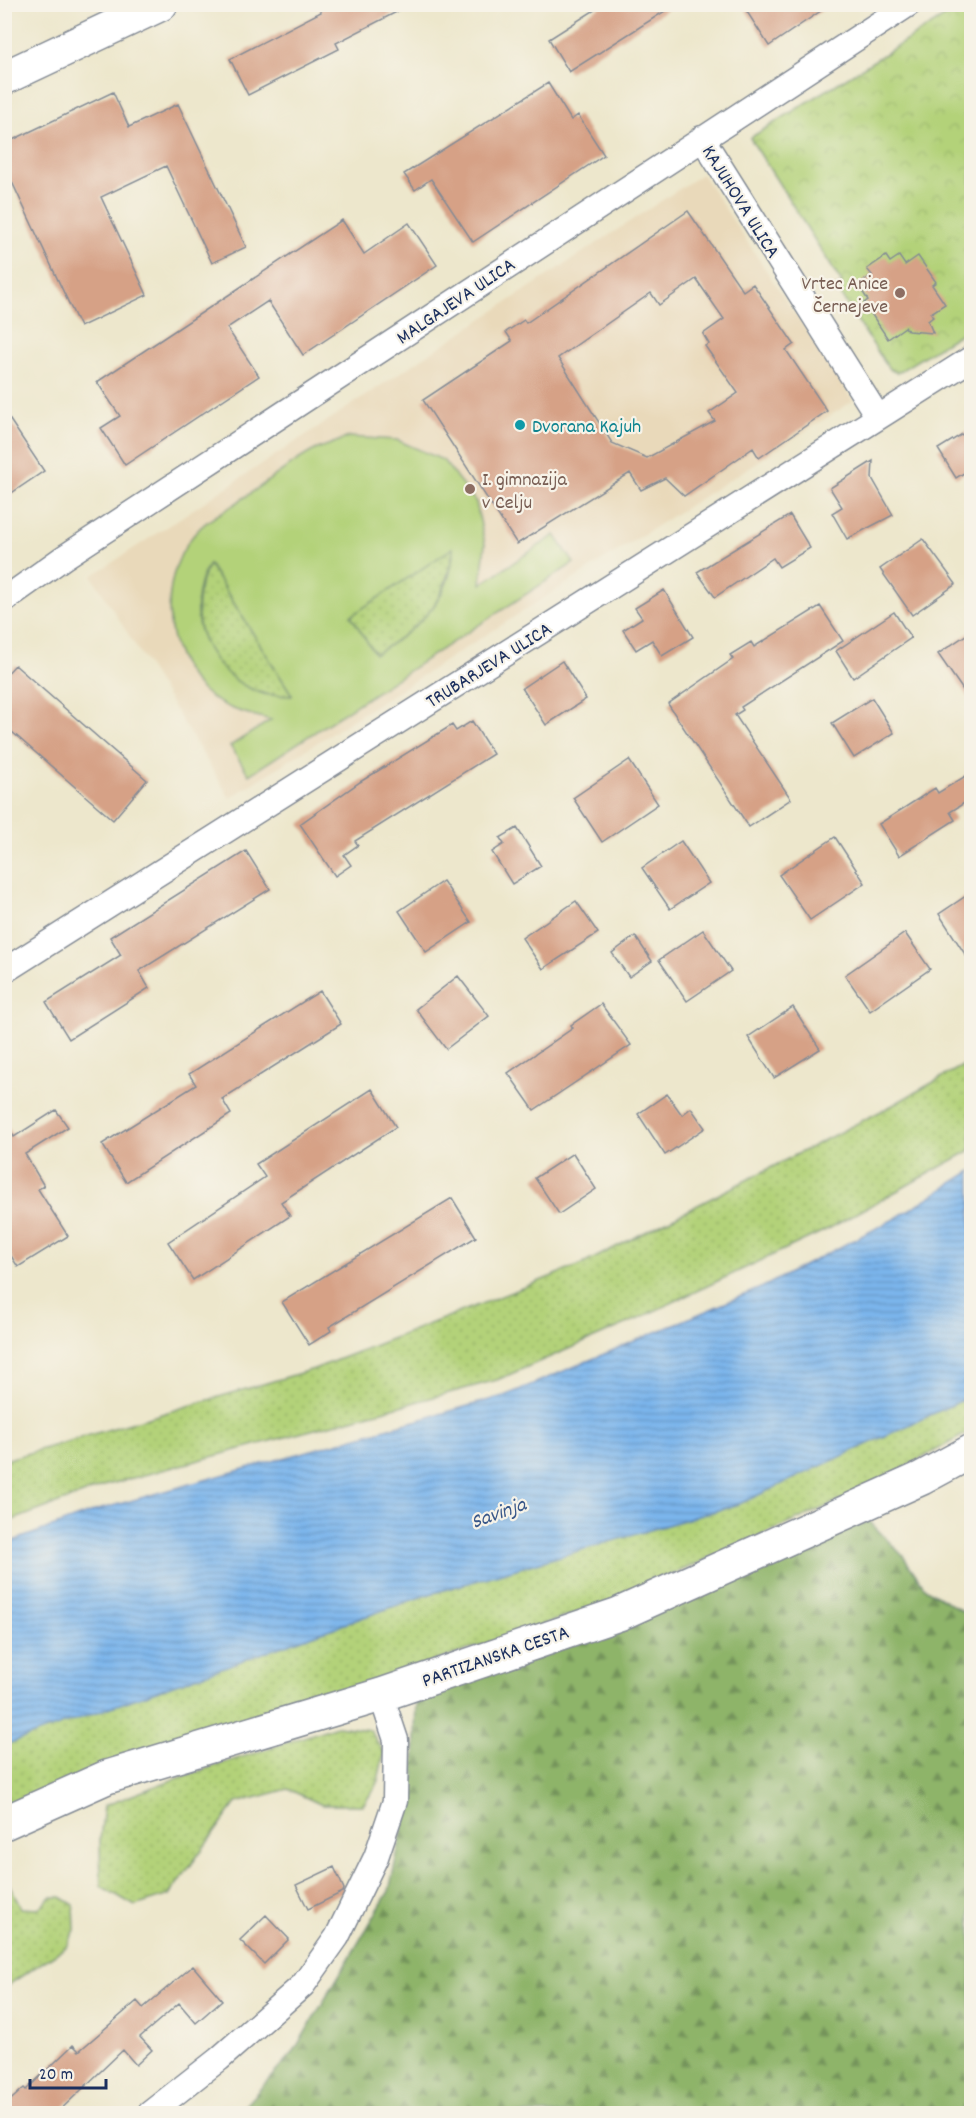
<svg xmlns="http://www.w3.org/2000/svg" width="976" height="2118" font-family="Dekko,sans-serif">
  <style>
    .built { fill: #e9d9ba }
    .grass { fill: url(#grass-dots); stroke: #67806c; stroke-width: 1.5 }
    .forest { fill: url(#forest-firs); stroke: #547264; stroke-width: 1.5 }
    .park { fill: url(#park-crowns); stroke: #67806c; stroke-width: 1.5 }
    .pitch { fill: #b3d279; stroke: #67806c; stroke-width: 1.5; fill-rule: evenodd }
    .water { fill: url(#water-rules); stroke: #4b72a5; stroke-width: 1.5 }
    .building { fill: #d6a186; fill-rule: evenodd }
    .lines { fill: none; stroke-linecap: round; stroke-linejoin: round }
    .street-casing { stroke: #848b95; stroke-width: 27 }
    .secondary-casing { stroke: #848b95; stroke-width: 36 }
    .street { stroke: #fff; stroke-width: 24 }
    .secondary { stroke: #fff; stroke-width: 33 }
    .education-dot { fill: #8d6e63; stroke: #f7f3e8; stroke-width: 2 }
    .culture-dot { fill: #0f9aa8; stroke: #f7f3e8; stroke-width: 2 }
    .labels { text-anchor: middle; stroke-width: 4.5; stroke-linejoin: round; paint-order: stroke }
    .street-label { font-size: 20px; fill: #1b2f5e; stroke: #f7f3e8 }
    .education-label { font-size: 20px; fill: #785e54; stroke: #f7f3e8; text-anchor: end }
    .culture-label { font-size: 20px; fill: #0d838f; stroke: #f7f3e8; text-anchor: start }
    .water-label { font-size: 21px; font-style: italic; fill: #385789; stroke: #f7f3e8 }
  </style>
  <defs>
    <pattern id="grass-dots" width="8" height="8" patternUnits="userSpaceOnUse" patternTransform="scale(1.5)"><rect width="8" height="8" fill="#b3d279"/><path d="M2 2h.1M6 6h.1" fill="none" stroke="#99b56b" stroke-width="1.8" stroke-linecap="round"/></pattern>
    <pattern id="forest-firs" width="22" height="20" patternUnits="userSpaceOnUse" patternTransform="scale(1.5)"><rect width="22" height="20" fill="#8eb469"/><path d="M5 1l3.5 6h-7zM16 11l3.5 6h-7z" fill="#73935a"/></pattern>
    <pattern id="park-crowns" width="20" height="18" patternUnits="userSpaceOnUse" patternTransform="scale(1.5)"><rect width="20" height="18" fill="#b3d279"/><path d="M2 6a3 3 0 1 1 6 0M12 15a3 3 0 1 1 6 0" fill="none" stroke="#99b56b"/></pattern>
    <pattern id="water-rules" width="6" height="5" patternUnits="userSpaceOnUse" patternTransform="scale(1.5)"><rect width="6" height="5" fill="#7bb5ec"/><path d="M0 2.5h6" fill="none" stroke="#6494c2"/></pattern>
  </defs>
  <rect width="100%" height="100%" fill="#f7f3e8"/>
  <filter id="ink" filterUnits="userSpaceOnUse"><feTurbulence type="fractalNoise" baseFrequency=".0167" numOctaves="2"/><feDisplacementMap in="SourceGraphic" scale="12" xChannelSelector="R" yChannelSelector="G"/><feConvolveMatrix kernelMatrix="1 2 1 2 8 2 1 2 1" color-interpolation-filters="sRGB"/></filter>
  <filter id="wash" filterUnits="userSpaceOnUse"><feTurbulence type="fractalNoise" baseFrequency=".008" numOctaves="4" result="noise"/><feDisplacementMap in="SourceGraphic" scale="24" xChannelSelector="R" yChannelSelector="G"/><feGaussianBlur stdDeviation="1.35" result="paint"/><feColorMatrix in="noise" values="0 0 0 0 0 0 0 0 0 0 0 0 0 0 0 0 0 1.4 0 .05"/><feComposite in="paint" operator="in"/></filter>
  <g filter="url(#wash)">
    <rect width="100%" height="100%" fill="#ede7cc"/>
    <path class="built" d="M702,174l151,227 -623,397 -138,-222z"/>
    <path class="grass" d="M454,547c-12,64 -28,73 -79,108l-24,-39z
      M209,564l84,132c-9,-1 -20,0 -28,-2 -59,-16 -84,-79 -56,-130z
      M971,1061v89l-141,78 -197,93 -136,59 -390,105 -102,38v-63l309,-91 267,-104 310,-159z
      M971,1396v35l-109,60 -250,110 -607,206 -1,-62 419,-149 316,-92z
      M337,1726l33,4 14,23 -7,32 -14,20h-41l-34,-16 -52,14 -67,92 -34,11 -34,-20 -1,-46 4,-34 65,-25z
      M4,1874l17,34 17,1 12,-12h11l13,8 1,25 -9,17 -61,40z"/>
    <path class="forest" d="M869,1521l34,35 22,32 46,29v496l-734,1 56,-61 96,-162 25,-114 2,-82z"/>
    <path class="park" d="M963,5h8v322l-74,46 -8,-4 -53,-81 6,-5 -92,-145z"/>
    <path class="pitch" d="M349,437l48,3 46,20 33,42 9,42 -4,40 74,-49 19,28 -325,212 -19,-29 41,-26c-22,-6 -44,-10 -63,-25 -49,-39 -52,-125 -7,-168 11,-10 26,-17 38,-26 25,-16 49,-37 76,-51 11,-5 23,-8 34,-13zM453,548c0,52 -37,82 -78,106l-24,-38zM209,564l83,131v1c-9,-1 -20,0 -28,-2 -55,-16 -86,-80 -55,-130z"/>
    <path class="water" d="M971,1171v225l-232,108 -316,92 -418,149v-201l93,-34 409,-115 256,-108 133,-69z"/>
    <g id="blocks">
      <path class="building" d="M317,4h95l-76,39 3,6 -91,46 -18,-36 91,-47z
        M604,4h72l-107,68 -20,-33z
        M742,4h89l-62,42z
        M548,83l23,37 7,-5 26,40 -131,87 -42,-63 -16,11 -11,-16z
        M113,92l16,35 49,-23 68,143 -34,16 -46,-97 -65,31 46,98 -67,32 -68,-145 -8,4v-42z
        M688,211l55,80 10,-7 41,60 -8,6 41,61 -68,47 -6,-10 -69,48 -19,-18 -24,12 -11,-17 -113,71 -94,-144 89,-59 -6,-9 18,-12 2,3zM696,279l28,40 -21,15 6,10 -4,2 33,47 -29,20 6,8 -68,37 -35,-15 -54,-85 93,-65 8,12z
        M342,220l22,34 45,-31 28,42 -134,90 -35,-54 -41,27 32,48 -134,89 -24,-37 19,-12 -23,-34z
        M886,256l4,6 9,-6 6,9 13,-9 18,26 -4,3 13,19 -14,9 2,4 -5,4 5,12 -25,-2 -3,-4 -17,12 -24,-36 4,-3 -10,-15 14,-10 -5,-6z
        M4,411l40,60 -40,27z
        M972,428v40l-16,10 -18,-29z
        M873,461l-1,17 21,37 -46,24 -15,-26 10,-6 -12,-19z
        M790,515l20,33 -31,19 -6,-9 -58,39 -18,-25z
        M923,539l33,45 -44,31 -32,-46z
        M664,590l29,47 -31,19 -10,-16 -16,10 -13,-20 19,-12 -7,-10z
        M820,606l23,35 -102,66 2,3 -8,5 56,84 -42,28 -81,-123 65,-45 -3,-4 21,-13 3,5z
        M894,612l17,26 -58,40 -17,-27z
        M972,631v72l-34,-49z
        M562,661l24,38 -40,26 -24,-37z
        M15,665l132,115 -34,40 -109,-95v-48z
        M872,698l22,35 -40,25 -22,-35z
        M472,721l21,33 -138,87 3,4 -14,10 7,10 -16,11 -35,-52 60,-42 92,-57 4,6z
        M629,760l29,44 -56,38 -29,-44z
        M972,772v26l-22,14 5,8 -56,36 -20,-32 56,-36 3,5z
        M517,828l24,38 -29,18 -20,-32 12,-8 -4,-6z
        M835,837l30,46 -55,37 -31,-45z
        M681,841l28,42 -39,26 -28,-41z
        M246,851l24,38 -131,82 10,17 -80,51 -23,-37 75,-47 -11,-18z
        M443,881l28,41 -45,30 -27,-41z
        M972,892v73l-33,-51z
        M576,901l22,32 -55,36 -21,-31z
        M703,930l28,41 -44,30 -28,-41z
        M905,933l25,36 -60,42 -25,-36z
        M635,936l17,25 -23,16 -17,-24z
        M458,976l31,40 -43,33 -30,-40z
        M320,991l21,33 -119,75 9,15 -105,68 -24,-38 94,-59 -7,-11z
        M601,1004l30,41 -97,65 -26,-37 65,-45 -2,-3z
        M793,1007l27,42 -46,29 -26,-41z
        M372,1089l24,38 -115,75 9,14 -97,64 -25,-38 97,-65 -9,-13z
        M667,1094l15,21 9,-7 14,20 -40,27 -27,-41z
        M56,1110l12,17 -43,27 19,32 -6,3 30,47 -50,31 -14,-22v-124l10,16z
        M573,1153l23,36 -37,25 -24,-36z
        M452,1198l24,39 -147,90 2,4 -22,14 -27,-43z
        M334,1867l10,22 -1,3 -35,17 -12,-24z
        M266,1915l23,24 -25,25 -24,-24z
        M193,1966l29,34 -26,23 -17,-20 -39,34 12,13 -16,15 -13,-15 -67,64h-52v-8l20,-18 2,2 47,-45 6,6 58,-50 6,7z"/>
    </g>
  </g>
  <g filter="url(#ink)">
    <use href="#blocks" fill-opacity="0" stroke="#848b95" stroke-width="1.5"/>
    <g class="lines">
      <g class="street-casing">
        <path id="street" d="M702,138l176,279
          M4,600l59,-42 846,-554
          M4,971l968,-613
          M149,2114l70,-55 84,-74 34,-48 39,-80 19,-56 1,-61 -15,-45"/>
      </g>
      <g class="secondary-casing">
        <path id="secondary" d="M4,78l157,-74
          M4,1823l103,-46 274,-82 238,-81 303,-136 50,-27"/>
      </g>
      <use href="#street" class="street"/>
      <use href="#secondary" class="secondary"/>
    </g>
  </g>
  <g class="education-dot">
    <circle cx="900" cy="293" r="6"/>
    <circle cx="470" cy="489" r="6"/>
  </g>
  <circle class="culture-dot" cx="520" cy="425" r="6"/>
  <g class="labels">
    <g class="street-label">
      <text transform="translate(742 201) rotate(58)" y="7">KAJUHOVA ULICA</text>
      <text transform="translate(455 300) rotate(-34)" y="7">MALGAJEVA ULICA</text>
      <text transform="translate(488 664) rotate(-32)" y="7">TRUBARJEVA ULICA</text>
      <text transform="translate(495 1655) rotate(-19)" y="7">PARTIZANSKA CESTA</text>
    </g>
    <g class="education-label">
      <text x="888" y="289">Vrtec Anice<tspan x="888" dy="23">Černejeve</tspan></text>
      <text x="482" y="485" text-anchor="start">I. gimnazija<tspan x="482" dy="23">v Celju</tspan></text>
    </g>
    <g class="culture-label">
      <text x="532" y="432">Dvorana Kajuh</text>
    </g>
    <g class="water-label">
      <text transform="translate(498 1512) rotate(-20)" y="7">Savinja</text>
    </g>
  </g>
  <rect width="976" height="2118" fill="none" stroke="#f7f3e8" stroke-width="24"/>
  <path d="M30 2079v9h76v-9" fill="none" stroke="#1b2f5e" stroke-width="3"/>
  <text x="39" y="2079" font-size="18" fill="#1b2f5e" stroke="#f7f3e8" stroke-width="4.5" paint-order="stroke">20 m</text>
</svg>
